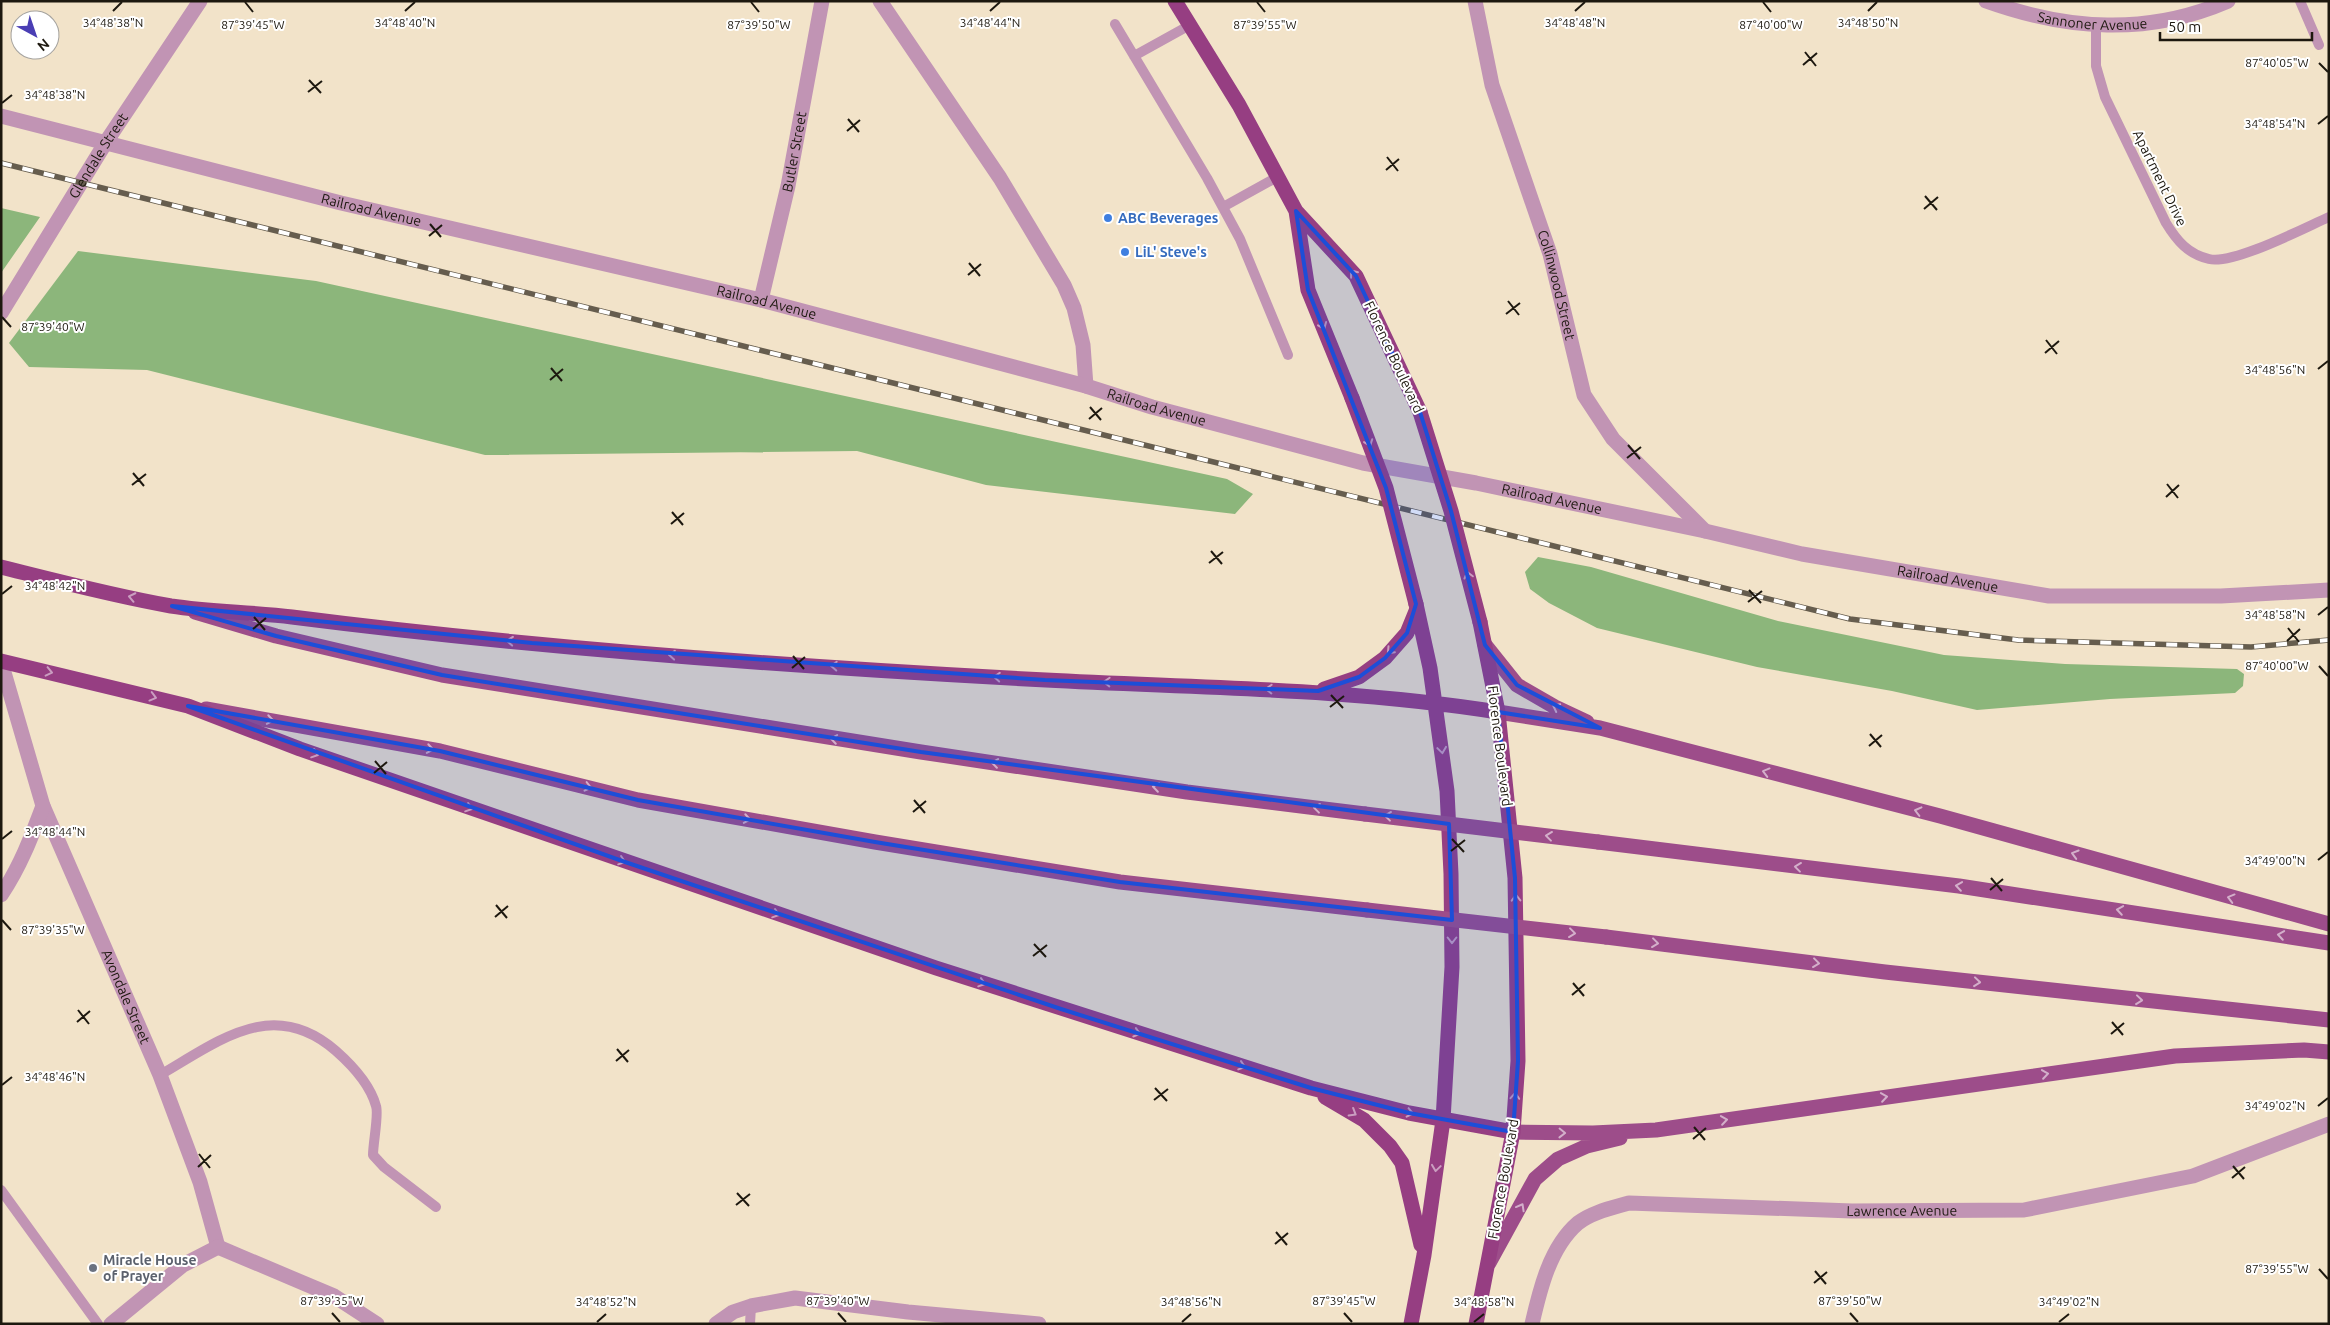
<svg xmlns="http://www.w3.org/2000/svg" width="2330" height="1325" font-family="Ubuntu,sans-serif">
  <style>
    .forest { fill: #8cb67b }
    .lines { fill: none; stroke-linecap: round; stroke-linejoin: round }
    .service { stroke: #c194b4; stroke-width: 10 }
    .minor { stroke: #c194b4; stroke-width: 15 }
    .primary { stroke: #9d4d8a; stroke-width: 15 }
    .trunk { stroke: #963e82; stroke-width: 15 }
    .rail-casing { stroke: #665d4e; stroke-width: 5.5 }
    .rail { stroke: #fff; stroke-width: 4; stroke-dasharray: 11; stroke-linecap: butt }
    .primary-bridge { stroke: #9d4d8a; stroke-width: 15 }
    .trunk-bridge { stroke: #963e82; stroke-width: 15 }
    .oneway { stroke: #ca9ec0 }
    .oneway2 { stroke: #d3afca }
    .marked { fill: #1d4ed8; fill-opacity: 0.2; stroke: #1d4ed8; stroke-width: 4; stroke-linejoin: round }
    .ticks { fill: none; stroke: #1d180f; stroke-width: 2 }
    .shop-dot { fill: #3f7fe0; stroke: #fff; stroke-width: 2 }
    .worship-dot { fill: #6b7280; stroke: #fff; stroke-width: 2 }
    .labels { text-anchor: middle; stroke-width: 4; stroke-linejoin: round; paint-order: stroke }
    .street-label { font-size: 14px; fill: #1d180f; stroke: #fff }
    .shop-label { font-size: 14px; font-weight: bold; fill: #366cbe; stroke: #fff; text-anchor: start }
    .worship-label { font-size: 14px; font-weight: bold; fill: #5b616d; stroke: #fff; text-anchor: start }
    .ticks-label { font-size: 12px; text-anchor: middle; fill: #1d180f; stroke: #fff; stroke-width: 4; stroke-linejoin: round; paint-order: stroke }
  </style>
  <rect width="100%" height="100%" fill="#f2e3c9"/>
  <path class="forest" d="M1,208l39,9 -39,56z
    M78,251l238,30 911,198 26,15 -18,20 -249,-29 -129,-34 -372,4 -338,-85 -118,-3 -20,-24z
    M1538,557l53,10 187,54 166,34 121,9 172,5 7,5 -1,12 -8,7 -125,6 -133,11 -85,-19 -135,-24 -160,-39 -48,-25 -19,-14 -5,-17z"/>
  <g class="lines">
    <path class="service" d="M2300,1l19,44
      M1115,24l92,154 33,61 48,116
      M2096,26v40l9,31 61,126c11,18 22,31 43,36 24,6 95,-31 120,-42
      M1134,56l56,-31
      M1223,207l56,-31
      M160,1075c59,-34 113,-79 176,-24 17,15 34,33 40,55 3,8 -3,37 -3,49l11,12 52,40
      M1,1190l97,134
      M750,1324l1,-18"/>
    <g class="minor">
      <path d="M880,1l120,177 64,107 10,23 9,37 3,41"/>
      <path id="s1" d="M1475,1l17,84 58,169 34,141 29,44 92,92"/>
      <path id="s2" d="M1986,1c81,29 161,35 242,0"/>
      <path id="s3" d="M1,116l340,87 420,97 325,86 66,21 211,56 113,20 229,48 97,23 247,42h172l108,-6"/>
      <path id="s4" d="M761,300l27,-114 34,-185"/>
      <path id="s5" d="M1,313l105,-171 94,-141"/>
      <path id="s6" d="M1,662l42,144 117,269 40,107 18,65"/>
      <path d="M1,895c19,-28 30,-57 42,-89"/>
      <path d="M218,1247l116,49 43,28"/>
      <path d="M111,1324l72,-59 35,-18"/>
      <path d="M716,1324l17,-12 18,-6 44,-8 113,14 131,12"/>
      <path id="s7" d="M1532,1324c8,-35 18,-77 46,-101 14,-11 34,-15 51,-20l223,8 172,-1 169,-34 136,-52"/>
    </g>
    <path class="primary" d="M195,612l81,24 166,39 479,77 266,40 178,22
      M1485,645l32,40 38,22 32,15
      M206,709l234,42 198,49 237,42 245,40 247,28
      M1498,712l102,16 340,88 389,108
      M1598,842l361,44 370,57
      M1606,937l279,35 444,48
      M1513,1132l80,1 63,-3 519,-74 129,-6 25,2
      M1489,1263l46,-84 23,-20 29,-13 33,-8"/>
    <path class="trunk" d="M1175,1l64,104 57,106 60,65 64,136
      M1296,211l12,79 44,108
      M1,567c56,14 113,29 170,39 40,6 81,6 121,11 250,32 502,50 754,63 151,8 302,8 452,32
      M1,661l187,45 112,43 636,219 375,120 98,25 104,19
      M1324,689l35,-12 26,-19 22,-25 9,-22
      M1325,1097l39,23 26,26 12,17 19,82
      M1411,1324l13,-69 19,-135 9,-153 -1,-93 -4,-83 -17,-123 -14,-64
      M1476,1324l37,-192 5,-71 -3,-183 -17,-166 -18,-90"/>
    <g class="rail-casing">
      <path id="rail" d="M1,163l1849,456 168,21 233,7 78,-7"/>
    </g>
    <use href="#rail" class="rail"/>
    <path class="primary-bridge" d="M1365,814l233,28
      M1367,910l239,27"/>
    <path class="trunk-bridge" d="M1352,398l34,90 30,116
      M1420,412l31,99 29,111"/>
  </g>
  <defs><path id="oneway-chevron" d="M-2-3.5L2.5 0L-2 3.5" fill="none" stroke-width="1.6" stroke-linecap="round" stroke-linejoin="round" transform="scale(1.25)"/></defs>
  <g class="oneway">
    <use href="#oneway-chevron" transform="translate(1353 273) rotate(-128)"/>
    <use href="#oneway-chevron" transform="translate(1323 326) rotate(68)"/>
    <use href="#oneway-chevron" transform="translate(1369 443) rotate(70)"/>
    <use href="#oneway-chevron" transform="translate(1468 575) rotate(-105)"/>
    <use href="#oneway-chevron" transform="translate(132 597) rotate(-168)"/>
    <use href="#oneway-chevron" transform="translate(510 641) rotate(-175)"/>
    <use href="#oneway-chevron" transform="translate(1390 651) rotate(133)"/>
    <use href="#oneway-chevron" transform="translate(672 655) rotate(-175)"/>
    <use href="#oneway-chevron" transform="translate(834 666) rotate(-177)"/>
    <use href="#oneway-chevron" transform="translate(49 672) rotate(13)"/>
    <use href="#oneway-chevron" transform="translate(997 677) rotate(-176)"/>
    <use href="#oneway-chevron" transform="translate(1107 682) rotate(-178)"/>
    <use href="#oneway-chevron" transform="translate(1269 689) rotate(-178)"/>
    <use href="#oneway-chevron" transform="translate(153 697) rotate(15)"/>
    <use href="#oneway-chevron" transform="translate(1442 750) rotate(82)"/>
    <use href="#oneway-chevron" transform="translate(315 754) rotate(19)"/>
    <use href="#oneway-chevron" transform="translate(469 808) rotate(19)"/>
    <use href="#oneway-chevron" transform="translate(622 861) rotate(19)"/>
    <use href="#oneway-chevron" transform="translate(1516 898) rotate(-91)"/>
    <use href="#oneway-chevron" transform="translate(776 914) rotate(19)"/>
    <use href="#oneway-chevron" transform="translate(1452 940) rotate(90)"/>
    <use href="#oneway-chevron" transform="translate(982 983) rotate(18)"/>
    <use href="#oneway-chevron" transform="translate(1137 1033) rotate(17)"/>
    <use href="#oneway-chevron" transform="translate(1242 1066) rotate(18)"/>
    <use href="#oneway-chevron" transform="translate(1515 1096) rotate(-86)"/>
    <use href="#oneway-chevron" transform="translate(1353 1113) rotate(31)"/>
    <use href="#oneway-chevron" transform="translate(1410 1113) rotate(13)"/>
    <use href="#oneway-chevron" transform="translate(1436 1168) rotate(98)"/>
  </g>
  <g class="oneway2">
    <use href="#oneway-chevron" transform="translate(1556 707) rotate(-153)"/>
    <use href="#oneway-chevron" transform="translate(270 720) rotate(10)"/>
    <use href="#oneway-chevron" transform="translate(834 739) rotate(-171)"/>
    <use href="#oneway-chevron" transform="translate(430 749) rotate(10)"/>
    <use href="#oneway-chevron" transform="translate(995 763) rotate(-172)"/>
    <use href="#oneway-chevron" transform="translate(1766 772) rotate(-165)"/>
    <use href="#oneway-chevron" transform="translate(588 787) rotate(14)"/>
    <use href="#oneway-chevron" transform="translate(1156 787) rotate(-172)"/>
    <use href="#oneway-chevron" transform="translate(1317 808) rotate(-173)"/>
    <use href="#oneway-chevron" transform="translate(1918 811) rotate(-166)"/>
    <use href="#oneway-chevron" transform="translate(1388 816) rotate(-173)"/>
    <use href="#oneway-chevron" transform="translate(747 819) rotate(10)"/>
    <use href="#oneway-chevron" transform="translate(1549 836) rotate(-173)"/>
    <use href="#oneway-chevron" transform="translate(2075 854) rotate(-164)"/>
    <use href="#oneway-chevron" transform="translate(1798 867) rotate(-173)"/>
    <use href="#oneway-chevron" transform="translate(1959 886) rotate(-172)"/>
    <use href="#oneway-chevron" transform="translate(2231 898) rotate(-165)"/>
    <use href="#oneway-chevron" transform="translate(2120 910) rotate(-171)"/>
    <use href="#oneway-chevron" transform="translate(1572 933) rotate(7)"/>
    <use href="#oneway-chevron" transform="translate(2281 935) rotate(-171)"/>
    <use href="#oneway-chevron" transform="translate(1655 943) rotate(7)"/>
    <use href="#oneway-chevron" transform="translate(1816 963) rotate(7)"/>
    <use href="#oneway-chevron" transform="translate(1977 982) rotate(6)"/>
    <use href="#oneway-chevron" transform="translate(2139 1000) rotate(6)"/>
    <use href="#oneway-chevron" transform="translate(2045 1074) rotate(-8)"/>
    <use href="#oneway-chevron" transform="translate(1884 1097) rotate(-8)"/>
    <use href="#oneway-chevron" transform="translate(1724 1120) rotate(-8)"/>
    <use href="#oneway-chevron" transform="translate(1562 1133) rotate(1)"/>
    <use href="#oneway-chevron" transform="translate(1521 1207) rotate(-61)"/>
  </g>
  <path class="marked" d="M1296,211l60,65 64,136 31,99 34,134 32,40 83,43 -102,-16 17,166 3,183 -5,71 -104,-19 -98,-25 -250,-79 -436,-147 -437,-156 252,45 198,49 237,42 245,40 332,38 -3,-96 -528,-72 -479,-77 -166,-39 -104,-30 360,37 513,37 273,11 41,-14 26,-19 22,-25 9,-29 -30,-116 -78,-198z"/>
  <path class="ticks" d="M245,2l8,10M751,2l8,10M1257,2l8,10M1763,2l8,10M113,11l9,-9M405,11l10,-9M990,11l10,-9M1575,11l10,-9M1868,11l9,-9M1805,52l11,14M2319,63l9,9M1803,65l14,-12M309,80l12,13M308,92l14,-11M2,103l10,-8M848,119l11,13M2318,124l10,-8M847,131l13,-11M1387,157l11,14M1386,170l13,-11M1925,196l12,14M1924,209l14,-12M430,224l11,13M429,236l13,-11M969,263l11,13M968,275l13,-11M1508,301l11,14M1506,314l14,-11M2,317l9,10M2046,340l11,14M2045,353l14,-12M551,368l11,13M2318,369l10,-8M550,380l13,-11M1090,407l11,13M1089,419l13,-11M1628,445l12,14M1627,458l14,-11M133,473l11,13M2167,484l11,14M132,485l14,-11M2166,497l13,-12M672,512l11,13M671,524l13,-11M1211,551l11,13M1209,563l14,-11M1749,590l12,13M2,594l10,-8M1748,602l14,-11M2318,615l10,-8M254,617l11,13M2288,628l11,14M253,629l13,-11M2287,641l13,-12M793,656l11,13M2319,666l9,10M792,668l13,-11M1331,695l12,13M1330,707l14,-11M1870,734l11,13M1869,746l13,-11M375,761l11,13M374,773l13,-11M914,800l11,13M913,812l13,-11M2,839l10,-8M1452,839l12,13M1451,851l14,-11M2318,860l10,-8M1991,878l11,13M1990,890l13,-11M496,905l11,13M495,917l13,-11M2,920l9,10M1034,944l12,13M1033,956l14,-11M1573,983l11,13M1572,995l13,-11M78,1010l11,14M77,1022l13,-11M2112,1022l11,13M2111,1034l13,-11M617,1049l11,13M616,1061l13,-11M2,1085l10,-8M1155,1088l12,13M1154,1100l14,-11M2318,1106l10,-8M1694,1127l11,13M1693,1139l13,-11M199,1154l11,14M2233,1166l11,13M198,1167l13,-12M2232,1178l13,-11M737,1193l12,13M736,1205l14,-11M1276,1232l11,13M1275,1244l13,-11M2319,1269l9,10M1815,1271l11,13M1814,1283l13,-11M332,1313l8,9M838,1313l8,9M1344,1313l8,9M1850,1313l8,9M597,1322l9,-8M1182,1322l9,-8M1474,1322l10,-8M2059,1322l10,-8"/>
  <g class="shop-dot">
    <circle cx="1108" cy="218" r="5"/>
    <circle cx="1125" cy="252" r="5"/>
  </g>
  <circle class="worship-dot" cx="93" cy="1268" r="5"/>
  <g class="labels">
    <g class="street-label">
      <text dy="5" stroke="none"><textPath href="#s2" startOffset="109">Sannoner Avenue</textPath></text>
      <text dy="5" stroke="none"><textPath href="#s4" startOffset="152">Butler Street</textPath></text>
      <text dy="5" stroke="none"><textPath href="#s5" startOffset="185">Glendale Street</textPath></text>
      <text transform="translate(2160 178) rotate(64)" y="5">Apartment Drive</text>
      <text dy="5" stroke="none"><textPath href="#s3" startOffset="382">Railroad Avenue</textPath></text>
      <text dy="5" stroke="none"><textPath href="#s1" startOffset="296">Collinwood Street</textPath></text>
      <text dy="5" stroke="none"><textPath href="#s3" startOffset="788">Railroad Avenue</textPath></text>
      <text transform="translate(1394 357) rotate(65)" y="5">Florence Boulevard</text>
      <text dy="5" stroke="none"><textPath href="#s3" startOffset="1192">Railroad Avenue</textPath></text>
      <text dy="5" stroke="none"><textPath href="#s3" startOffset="1598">Railroad Avenue</textPath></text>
      <text dy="5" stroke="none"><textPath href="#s3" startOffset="2002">Railroad Avenue</textPath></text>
      <text transform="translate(1500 746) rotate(83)" y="5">Florence Boulevard</text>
      <text dy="5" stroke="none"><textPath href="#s6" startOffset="358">Avondale Street</textPath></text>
      <text transform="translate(1503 1179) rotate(-80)" y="5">Florence Boulevard</text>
      <text dy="5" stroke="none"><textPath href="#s7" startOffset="441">Lawrence Avenue</textPath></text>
    </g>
    <g class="shop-label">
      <text x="1118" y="223">ABC Beverages</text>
      <text x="1135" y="257">LiL' Steve's</text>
    </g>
    <g class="worship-label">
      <text x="103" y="1265">Miracle House<tspan x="103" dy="16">of Prayer</tspan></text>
    </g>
  </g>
  <g class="ticks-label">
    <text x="113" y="27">34°48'38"N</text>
    <text x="405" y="27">34°48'40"N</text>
    <text x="990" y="27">34°48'44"N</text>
    <text x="1575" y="27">34°48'48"N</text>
    <text x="1868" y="27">34°48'50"N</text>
    <text x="253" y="29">87°39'45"W</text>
    <text x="759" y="29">87°39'50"W</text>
    <text x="1265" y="29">87°39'55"W</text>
    <text x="1771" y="29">87°40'00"W</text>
    <text x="2277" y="67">87°40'05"W</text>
    <text x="55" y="99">34°48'38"N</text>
    <text x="2275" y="128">34°48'54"N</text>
    <text x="53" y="331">87°39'40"W</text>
    <text x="2275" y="374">34°48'56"N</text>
    <text x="55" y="590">34°48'42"N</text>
    <text x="2275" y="619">34°48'58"N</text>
    <text x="2277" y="670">87°40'00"W</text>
    <text x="55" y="836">34°48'44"N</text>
    <text x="2275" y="865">34°49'00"N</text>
    <text x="53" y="934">87°39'35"W</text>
    <text x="55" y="1081">34°48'46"N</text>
    <text x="2275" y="1110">34°49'02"N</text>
    <text x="2277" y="1273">87°39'55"W</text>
    <text x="332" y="1305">87°39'35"W</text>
    <text x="838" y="1305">87°39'40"W</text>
    <text x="1344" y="1305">87°39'45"W</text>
    <text x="1850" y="1305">87°39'50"W</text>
    <text x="606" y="1306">34°48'52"N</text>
    <text x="1191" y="1306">34°48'56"N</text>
    <text x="1484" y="1306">34°48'58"N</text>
    <text x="2069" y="1306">34°49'02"N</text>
  </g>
  <rect width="2330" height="1325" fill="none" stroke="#1d180f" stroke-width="5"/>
  <g transform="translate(35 35) rotate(140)"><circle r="24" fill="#ffffff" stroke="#a5a39f"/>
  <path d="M0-4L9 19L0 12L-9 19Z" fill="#4a3eb4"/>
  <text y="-8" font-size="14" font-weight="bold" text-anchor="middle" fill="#1d180f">N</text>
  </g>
  <path d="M2160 32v8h152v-8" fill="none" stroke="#1d180f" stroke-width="2.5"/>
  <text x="2168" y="32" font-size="15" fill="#1d180f" stroke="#ffffff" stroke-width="4" paint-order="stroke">50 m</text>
</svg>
